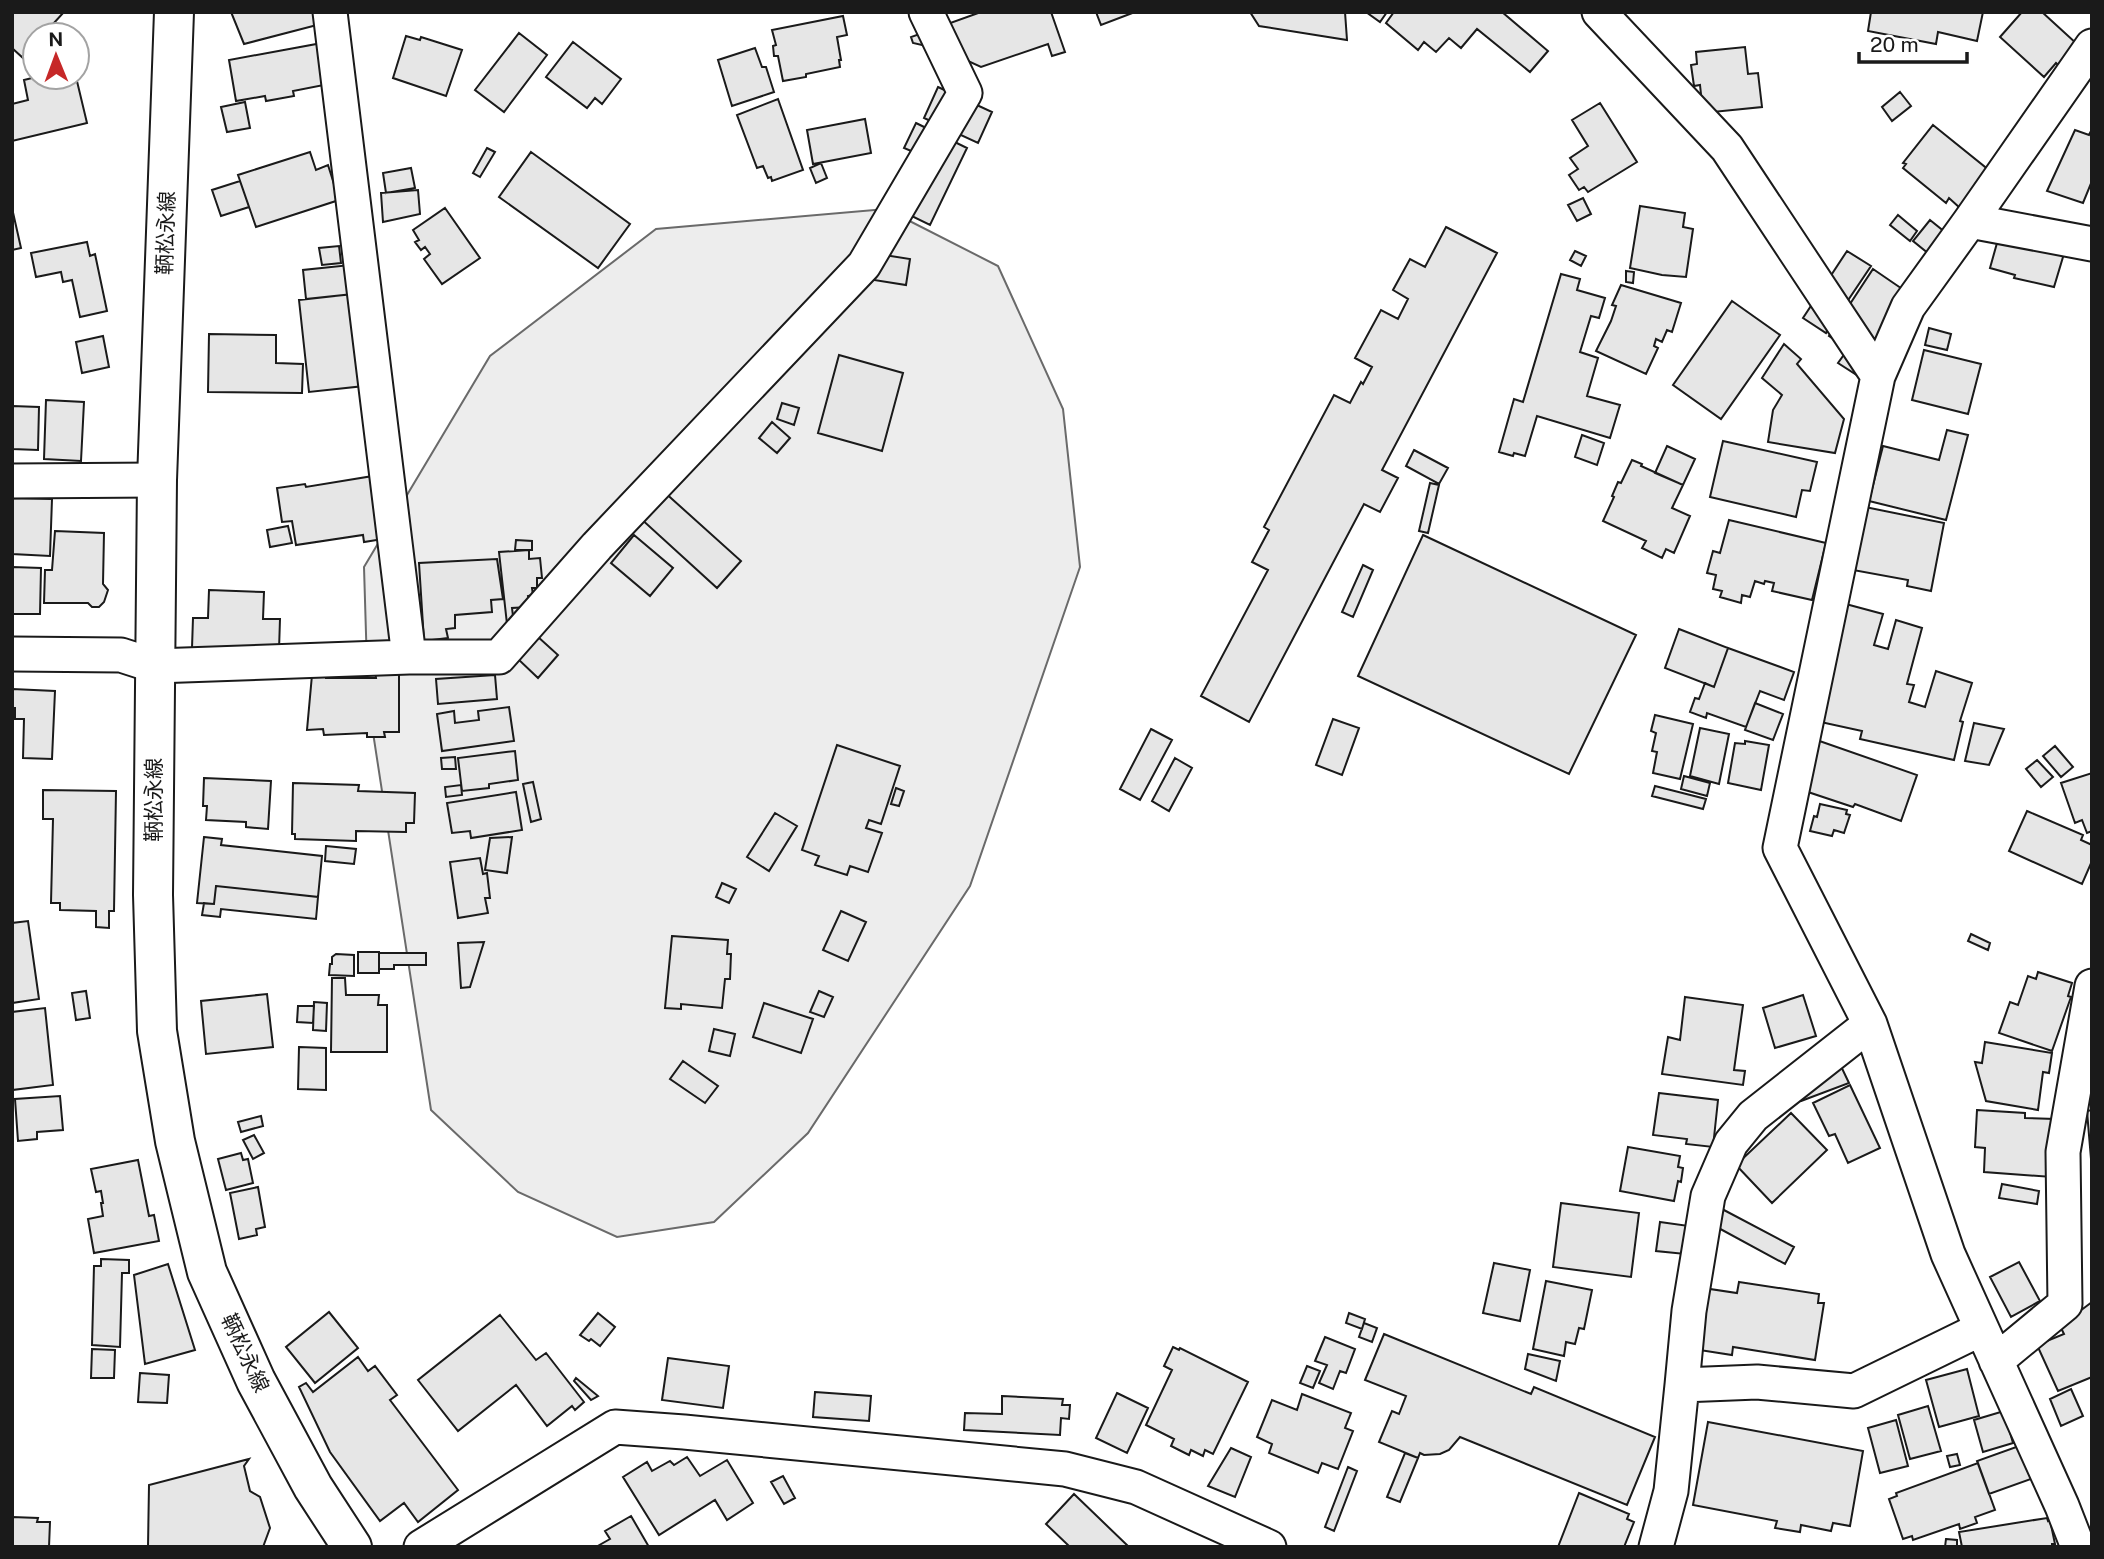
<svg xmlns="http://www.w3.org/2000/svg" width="2104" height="1559" font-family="'Public Sans','Noto Sans JP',sans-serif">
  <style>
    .built { fill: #ededed; stroke: #6a6a6a; stroke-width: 2 }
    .building { fill: #e6e6e6; stroke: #1a1a1a; stroke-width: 2 }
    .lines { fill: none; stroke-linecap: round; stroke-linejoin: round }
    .minor-casing { stroke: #1a1a1a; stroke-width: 37 }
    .primary-casing { stroke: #1a1a1a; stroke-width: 42 }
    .minor { stroke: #fff; stroke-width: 33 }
    .primary { stroke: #fff; stroke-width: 38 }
    .labels { text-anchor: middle; stroke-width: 5; stroke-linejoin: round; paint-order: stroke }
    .street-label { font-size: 21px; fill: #1a1a1a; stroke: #fff }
  </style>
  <rect width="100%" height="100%" fill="#fff"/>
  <path class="built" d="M886,209l112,57 65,143 17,158 -110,319 -162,247 -94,89 -97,15 -99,-45 -87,-82 -63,-410 -4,-133 126,-211 166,-127z"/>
  <path class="building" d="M12,12h52l-21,23h-8v9l-12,14 -11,-10z
    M231,12h85l1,13 -73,19z
    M981,12h70l14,40 -13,4 -4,-12 -67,23 -37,-17 -31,-7 -2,-6z
    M1096,12h39l-34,13z
    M1250,12h95l2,28 -88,-14z
    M1366,12h21l-7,10z
    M1394,12h108l46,39 -18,21 -53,-43 -16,19 -12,-10 -13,14 -12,-10 -6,8 -32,-27z
    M1871,12h112l-6,29 -39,-9 -2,12 -68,-13z
    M2022,12h20l47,43 -19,21 -14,-13 -12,14 -44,-40z
    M843,16l4,19 -10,2 4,23h-2l1,7 -34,7v3l-23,4 -5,-25h-4l-1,-10 3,-1 -4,-15z
    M519,33l28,22 -43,57 -29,-22z
    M406,36l14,4 1,-3 41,13 -16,46 -53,-18z
    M573,42l48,37 -19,25 -7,-6 -8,10 -41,-31z
    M322,43l7,41 -36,7 1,5 -28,5 -1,-5 -29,5 -7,-41z
    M1745,47l3,27 10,-1 4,34 -59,6 -3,-28 -6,1 -3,-21 6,-1 -1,-12z
    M755,48l7,19h4l8,25 -42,14 -14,-46z
    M36,77h40l11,46 -75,18v-37l16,-4 -4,-20z
    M938,87l54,25 -14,31 -54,-25z
    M1900,92l11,14 -19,15 -10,-14z
    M778,99l25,71 -31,11 -1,-4 -3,1 -5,-12 -6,2 -20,-53z
    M245,102l5,26 -23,4 -6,-25z
    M1600,103l37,59 -49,30 -4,-5 -5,3 -10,-15 9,-6 -8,-11 18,-12 -16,-26z
    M865,119l6,34 -58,11 -6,-34z
    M916,123l51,25 -37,77 -45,-22 31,-50 -12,-5z
    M1933,125l57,46 -30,37 -11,-10 -3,5 -43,-35 3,-4 -3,-1z
    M2092,129v52l-9,22 -36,-12 28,-61 14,5z
    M487,148l8,4 -15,25 -7,-4z
    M310,152l6,18 12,-5 11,35 -83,27 -18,-52z
    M531,152l99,72 -32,44 -99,-71z
    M821,163l6,15 -11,5 -6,-15z
    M411,168l4,20 -29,5 -3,-20z
    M240,181l9,26 -28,9 -9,-26z
    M418,190l2,24 -37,8 -2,-29z
    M1583,198l8,16 -14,7 -9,-16z
    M1640,206l45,7 -2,14 10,2 -7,48 -24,-2 -32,-7z
    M12,208l9,40 -9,2z
    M445,208l35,50 -38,26 -18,-25 6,-5 -5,-7 -4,3 -6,-8 4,-2 -6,-10z
    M1898,215l19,16 -7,10 -20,-16z
    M2004,218l65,19 -15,50 -40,-9 1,-3 -25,-7z
    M1930,220l21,17 -17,21 -21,-17z
    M1446,227l51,26 -115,217 16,8 -18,34 -16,-8 -115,218 -48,-26 67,-126 -16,-8 17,-32 -5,-3 70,-132 16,8 11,-21 2,2 9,-17 -17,-9 26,-48 17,9 10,-20 -15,-9 17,-31 15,8z
    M87,242l3,14 5,-2 12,57 -27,6 -8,-37 -9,2 -2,-10 -25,5 -5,-24z
    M339,246l2,17 -19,2 -3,-17z
    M1575,251l11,5 -5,10 -11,-6z
    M1847,251l24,15 -45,67 -23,-15z
    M878,254l32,5 -4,26 -32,-5z
    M350,265l3,29 -47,5 -3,-29z
    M1873,269l38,26 -48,84 -25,-16 10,-14 -19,-13z
    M1626,271l8,1 -1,11 -7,-1z
    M1561,274l19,5 -3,11 28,8 -6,20 -8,-2 -11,36 18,6 -11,38 33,9 -10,33 -73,-22 -12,40 -11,-3 -1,3 -14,-4 15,-53 9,3z
    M1621,285l60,18 -9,29 -5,-2 -5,12 -6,-3 -2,7 4,2 -12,26 -50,-23 15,-30 5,-15 -4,-1z
    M353,294l11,92 -55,6 -10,-92z
    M1732,301l48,34 -59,84 -48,-34z
    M1929,328l22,6 -4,16 -22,-5z
    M209,334l67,1v28l27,1 -1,29 -94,-1z
    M103,336l6,31 -27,6 -6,-31z
    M1784,344l17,15 -4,5 47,55 -9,34 -67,-11 5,-32 9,-15 -20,-17z
    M1924,350l57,14 -13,50 -56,-14z
    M839,355l64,18 -21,78 -64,-18z
    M46,400l38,2 -3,59 -37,-2z
    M782,403l17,5 -5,17 -17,-6z
    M12,406l27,1 -1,43 -26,-1z
    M772,422l18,16 -13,15 -18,-15z
    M1947,430l21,5 -22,85 -77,-19 14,-55 56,14z
    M1582,435l22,8 -7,22 -22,-8z
    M1723,441l94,21 -7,29 -8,-1 -6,27 -86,-20z
    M1667,446l28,13 -12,26 -28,-12z
    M1414,450l34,18 -9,16 -33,-18z
    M1632,460l10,4 -1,2 42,19 -11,23 18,8 -16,37 -8,-4 -4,9 -20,-10 4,-7 -43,-20 11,-24 -2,-1 6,-14 3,1z
    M373,476l10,63 -19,3 -1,-7 -67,10 -4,-24 -10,1 -5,-34 28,-4 1,3z
    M1430,483l9,2 -11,48 -9,-2z
    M662,490l79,71 -24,27 -78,-71z
    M12,498l40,1 -2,57 -38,-2z
    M1865,507l79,16 -13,68 -24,-5 1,-6 -55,-10z
    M1729,520l97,23 -14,57 -40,-9 2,-8 -9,-2 -1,3 -9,-3 -5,16 -8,-2 -1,8 -21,-6 2,-6 -9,-2 3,-14 -9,-2 6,-22 7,2z
    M288,526l4,17 -22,4 -3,-17z
    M55,531l49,2 -1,51 5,6 -4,12 -5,5h-7l-4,-4h-44l1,-33h7z
    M634,535l39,33 -23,28 -39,-33z
    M1423,535l213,100 -67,139 -211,-98z
    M516,540l16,1v9h-17z
    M529,550v9l11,-1 2,20h-5v10h-5l1,7 -5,1 2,11 -18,1 2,16h-7l-8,-72z
    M497,559l6,40 -12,1 1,12 -37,3v13l-9,1 2,9 -24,3 -5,-78z
    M1363,565l10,5 -20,47 -11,-5z
    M12,567l29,1 -1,46h-28z
    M209,590l55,2 -1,27h17l-1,31 -87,-2 1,-30h15z
    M1842,603l41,11 -9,31 14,4 8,-29 26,8 -15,56 7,1 -5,17 16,5 11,-36 36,12 -12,38 3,1 -9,38 -94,-21 2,-8 -46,-10z
    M1679,629l49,19 -14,39 -49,-19z
    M537,636l21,19 -20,23 -20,-19z
    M1728,648l66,24 -10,28 -24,-9 -14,36 -39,-14 -1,5 -16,-6 5,-14 4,1 6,-16 9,4z
    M375,671h24v61h-15l1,5h-18v-4l-43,2 -1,-6 -16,1 5,-55 14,-1v4h50z
    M495,675l2,24 -59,5 -2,-25z
    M12,689l43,2 -3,68 -29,-1 1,-39h-9v-11h-3z
    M1755,703l28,11 -10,26 -28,-10z
    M509,707l5,34 -72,10 -5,-37 17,-3 1,12 24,-3 -1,-9z
    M1655,715l38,9 -13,55 -27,-6 4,-21 -5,-1 4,-18 -5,-2z
    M1333,719l26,9 -17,47 -26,-10z
    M1974,723l30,6 -15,36 -24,-4z
    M1700,728l29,6 -10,50 -29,-8z
    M1151,729l21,11 -32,60 -20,-11z
    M1808,737l109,38 -16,46 -46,-17 -2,3 -57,-19z
    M1745,741l24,4 -8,45 -33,-7 7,-40 10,1z
    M837,745l63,21 -19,58 -12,-4 -3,8 16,5 -14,39 -18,-6 -3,9 -32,-10 4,-9 -17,-6z
    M2055,746l18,21 -12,10 -18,-21z
    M515,751l3,29 -29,4v4l-27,3 -4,-33z
    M455,757l1,12h-14l-1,-11z
    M1175,758l17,10 -23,43 -17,-10z
    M2037,760l16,17 -12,10 -15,-18z
    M2092,773v58l-5,2 -5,-13 -7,3 -14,-40z
    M1684,776l26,7 -3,13 -26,-7z
    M204,778l67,3 -3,48 -22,-2v-5l-40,-2 1,-14h-4z
    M533,782l8,37 -10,3 -8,-38z
    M293,783l66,2 -1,6 57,2 -1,30h-8v9l-50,-1v10l-61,-2v-5h-3z
    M461,785l1,10 -16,2 -1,-10z
    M1655,786l51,13 -3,10 -51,-13z
    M896,788l8,3 -5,15 -8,-2z
    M43,790l73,1 -2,120h-5v17l-13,-1v-16l-36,-1v-7h-9l2,-84h-10z
    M516,792l6,38 -51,8 -1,-7 -18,2 -5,-30z
    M1820,804l27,6 -1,4 4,1 -6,18 -10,-3 -2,6 -22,-5 4,-15 3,1z
    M2027,811l56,24 -2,5 11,5v16l-10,23 -73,-33z
    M775,813l22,13 -28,45 -22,-14z
    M204,837l18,2 -1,6 101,11 -4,41 -102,-11 -2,18 -17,-1z
    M512,837l-5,36 -22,-3 5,-32z
    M326,846l30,3 -2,15 -29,-3z
    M480,858l3,16 4,-1 3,25h-5l3,15 -30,5 -8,-56z
    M722,883l14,6 -7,14 -13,-6z
    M216,886l102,11 -2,22 -95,-10 -1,8 -18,-2 2,-12 10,1z
    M841,911l25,11 -18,39 -25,-11z
    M28,921l11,78 -27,4v-80z
    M1971,934l19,9 -2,7 -20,-9z
    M672,936l56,4 -1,14h4l-1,25h-5l-3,29 -41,-4v5l-16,-1z
    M484,942l-14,45 -9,1 -3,-45z
    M358,952h21v21h-21z
    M379,953h47v12h-32v4h-15z
    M336,954l18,1v21l-25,-1 1,-11h2v-7z
    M2038,972l34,11 -4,13 3,1 -19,54 -53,-18 11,-31 8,3 10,-29 8,3z
    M332,978h13l1,17h33l-1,10h9v47h-56z
    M86,991l4,27 -14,2 -4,-27z
    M819,991l14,6 -9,20 -14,-5z
    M267,994l6,53 -67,7 -5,-53z
    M1803,995l13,41 -41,12 -12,-40z
    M1685,997l58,8 -9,65 11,1 -2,14 -81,-11 6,-37 12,3z
    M314,1002l13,1 -1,28 -13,-1z
    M764,1003l49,16 -12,34 -48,-16z
    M298,1006h16l-1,17 -16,-1z
    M45,1008l8,77 -41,5v-78z
    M714,1029l21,5 -5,22 -21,-5z
    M1985,1042l67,11 -3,20 -6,-1 -5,38 -52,-9 -11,-39 7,1z
    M299,1047l27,1v42l-28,-1z
    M1838,1060l11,23 -48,18 -8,-8z
    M683,1061l35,25 -13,17 -35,-24z
    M1850,1085l30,63 -32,15 -13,-29 -6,2 -16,-33z
    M1659,1093l59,7 -5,47 -27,-3 1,-5 -34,-4z
    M60,1096l3,34 -26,2v7l-19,2 -3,-42z
    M1977,1110l48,3v5l30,1 -3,58 -68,-5 1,-24 -10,-1z
    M2092,1110v61l-5,-60z
    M1791,1113l36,37 -55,53 -36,-38z
    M261,1116l2,10 -22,6 -3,-10z
    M254,1135l10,18 -11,6 -10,-19z
    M1628,1147l52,9 -2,11 5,1 -2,14 -3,-1 -4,20 -54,-10z
    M241,1153l2,7 5,-1 5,24 -27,7 -8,-31z
    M138,1160l11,56 5,-1 5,26 -65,12 -6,-34 15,-3 -2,-13h2l-2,-12 -5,1 -5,-23z
    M2002,1184l37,7 -2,13 -38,-6z
    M258,1187l7,40 -9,2 1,6 -18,4 -9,-46z
    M1561,1203l78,10 -8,64 -78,-10z
    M1722,1209l72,38 -9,17 -72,-39z
    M1660,1222l29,4 -4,28 -29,-3z
    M101,1259l28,1v13h-7l-2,74 -28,-2 2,-79h7z
    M2019,1262l21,39 -29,16 -21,-40z
    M1494,1263l36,7 -10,51 -37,-8z
    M168,1264l27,86 -50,14 -11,-89z
    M1546,1281l46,9 -8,39 -5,-1 -4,16 -9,-2 -2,14 -31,-7z
    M1739,1282l80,12 -1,9h6l-9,57 -82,-13 -1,8 -39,-6 10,-61 34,5z
    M2092,1302v75l-34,14 -21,-46 27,-11 -4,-8z
    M329,1312l29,36 -43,35 -29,-36z
    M598,1313l17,14 -15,19 -9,-7 -2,2 -9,-6z
    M1349,1313l16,6 -3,10 -16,-6z
    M500,1315l36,45 10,-7 38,49 -9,8 -3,-4 -25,20 -31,-41 -58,46 -40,-51z
    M1364,1323l13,5 -5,14 -13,-5z
    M1384,1334l147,60 3,-7 121,50 -28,68 -167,-68 -11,13 -9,4 -16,1 -4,-2 -2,5 -39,-16 13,-31 7,3 7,-18 -41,-16z
    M1325,1337l30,12 -9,24 -6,-2 -7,18 -14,-6 8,-18 -12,-4z
    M1173,1347l6,3 1,-2 68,34 -35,72 -8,-4 -2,6 -12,-6 -2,5 -18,-9 3,-7 -28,-14 26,-55 -8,-4z
    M92,1349l23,1 -1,28h-23z
    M1528,1354l32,7 -4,20 -31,-12z
    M358,1357l10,14 7,-5 22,29 -7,5 68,90 -40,32 -14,-19 -24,18 -50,-69 -31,-65 7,-4 7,9z
    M668,1358l61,8 -6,42 -61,-8z
    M1307,1366l13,5 -7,17 -13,-5z
    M1967,1369l12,47 -40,11 -13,-47z
    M140,1373l29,2 -2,28 -29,-1z
    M576,1378l22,18 -7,4 -17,-19z
    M2071,1389l12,27 -22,10 -11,-27z
    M815,1392l56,4 -2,25 -56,-4z
    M1117,1393l31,15 -21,45 -31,-15z
    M1302,1394l49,19 -6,15 8,3 -15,38 -16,-6 -4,10 -49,-20 3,-9 -15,-7 15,-37 25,10z
    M1002,1396l61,3 -1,6h8l-1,14 -8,-1 -1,17 -96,-5 1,-17 37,1z
    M1928,1406l13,45 -31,8 -12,-44z
    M2004,1411l9,32 -30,9 -9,-32z
    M1896,1420l12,46 -28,7 -12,-45z
    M1708,1422l155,29 -13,75 -17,-3 -2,8 -30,-6 -1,7 -25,-4 2,-7 -84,-16z
    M2019,1446l12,33 -42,15 -12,-33z
    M1231,1448l20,9 -16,40 -27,-11z
    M1405,1453l13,5 -18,44 -13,-5z
    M1957,1454l3,11 -10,2 -3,-11z
    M687,1457l13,19 27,-16 26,43 -26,17 -12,-20 -56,35 -36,-58 24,-15 5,9 18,-10 4,4z
    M249,1459l-5,7 6,25 10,6 10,31 -7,19h-115l1,-62z
    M1978,1463l17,47 -20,7 2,6 -17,6 -1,-5 -46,16 -1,-4 -9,3 -14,-40 8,-3 -1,-3z
    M1348,1467l9,4 -23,60 -9,-4z
    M783,1476l12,22 -11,6 -13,-22z
    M1579,1493l50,21 -2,5 7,3 -10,25h-66z
    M1074,1494l55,53h-59l-24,-23z
    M631,1516l18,31h-53l14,-8 -5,-8z
    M12,1517l26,1 -1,4h13l-1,25h-37z
    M2047,1518l1,3 2,-1 5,24h-3v3h-90l-3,-15z
    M1946,1539l11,1v7h-12z"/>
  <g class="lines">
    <g class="minor-casing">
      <path id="minor" d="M330,12l79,645
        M1599,12l128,136 151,228
        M1970,221l122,23
        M12,481l145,-1
        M12,654l109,1 34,11 254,-9h90l98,-111 267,-281 101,-172 -39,-81
        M1996,1361l69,-57 -2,-152 29,-166
        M1682,1385l7,-74 19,-115 23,-53 22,-27 117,-92
        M421,1547l194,-120 69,5 381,37 71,18 133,60
        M1656,1547l15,-56 11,-106 75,-3 97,9 127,-62
        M2078,1547l-16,-41 -114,-252 -78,-230 -90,-176 98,-472 30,-69 62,-86 122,-175"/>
    </g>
    <g class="primary-casing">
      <path id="primary" d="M174,12l-17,468 -4,415 4,136 18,110 32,131 49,109 57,106 39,60"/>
    </g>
    <use href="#minor" class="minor"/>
    <use href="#primary" class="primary"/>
  </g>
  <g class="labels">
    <g class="street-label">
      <text transform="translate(166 233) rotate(-88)" y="7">鞆松永線</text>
      <text transform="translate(154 800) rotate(-90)" y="7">鞆松永線</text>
      <text transform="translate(245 1353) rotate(65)" y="7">鞆松永線</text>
    </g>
  </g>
  <rect width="2104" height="1559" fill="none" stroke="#1a1a1a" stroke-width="28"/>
  <g transform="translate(56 56) rotate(359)"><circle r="33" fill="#ffffff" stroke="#a3a3a3" stroke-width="2"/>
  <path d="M0-5L12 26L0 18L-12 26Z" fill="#c62828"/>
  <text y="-10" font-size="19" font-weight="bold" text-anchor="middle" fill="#1a1a1a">N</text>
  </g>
  <path d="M1859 52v10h108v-10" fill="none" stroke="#1a1a1a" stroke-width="3.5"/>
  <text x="1870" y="52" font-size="21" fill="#1a1a1a" stroke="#ffffff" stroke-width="5" paint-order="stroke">20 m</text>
</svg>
